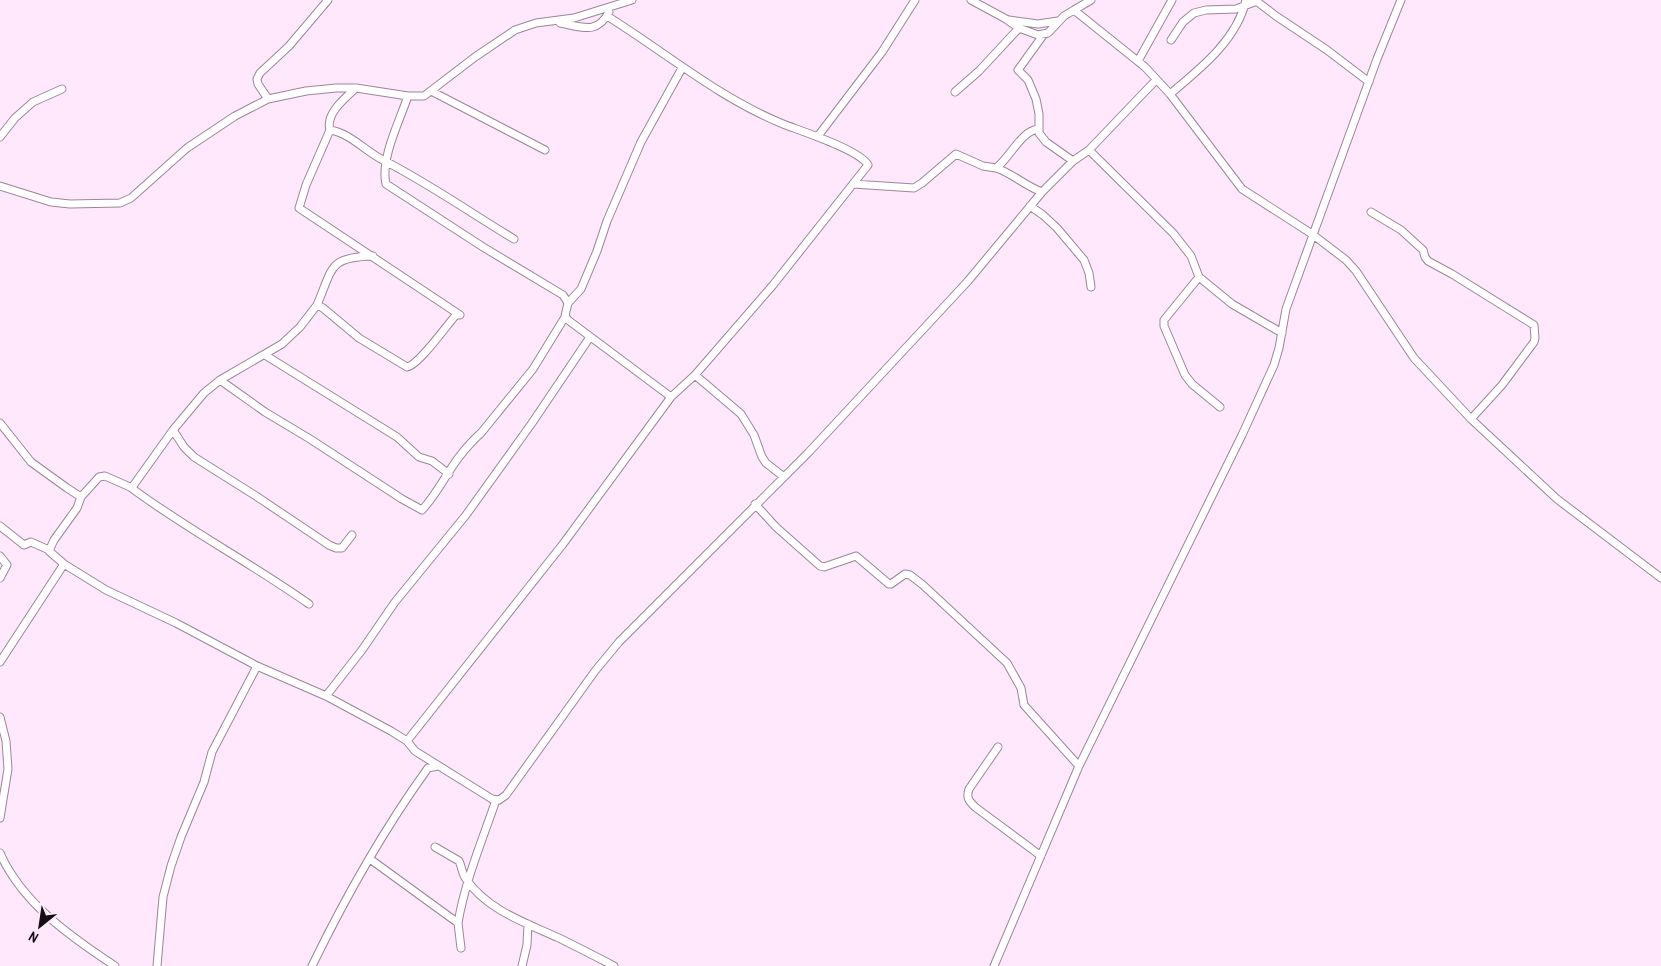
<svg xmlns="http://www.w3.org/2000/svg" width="1661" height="966" font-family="'Archivo Narrow',sans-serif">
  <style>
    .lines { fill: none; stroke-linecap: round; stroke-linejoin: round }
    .minor-casing { stroke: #9b8698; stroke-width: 9 }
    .minor { stroke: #fff; stroke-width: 7 }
  </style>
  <rect width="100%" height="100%" fill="#ffe7fc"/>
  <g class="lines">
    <g class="minor-casing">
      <path id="minor" d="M971,0l35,19 13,9 19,7 10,-2 16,-17 10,-6 71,57 25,27 72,95 70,45 34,26 10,11 58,87 57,61 86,80 104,79
        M1255,0l21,16 51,34 42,32
        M1074,10l17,-10
        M1009,20l29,4 20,-3
        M560,23c22,4 37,12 49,-11
        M1044,34l-26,36 10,10 8,19 3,15v19l7,9 27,19
        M1171,40l12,-18 11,-9 12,-3 30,-1 21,-8
        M1138,61l34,-61
        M356,88c-11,10 -31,26 -26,42l-24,55 -7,23 161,107h-4c-10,11 -37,50 -49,52l-48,-29 -36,-30 -6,-3 -17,22 -18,17 -62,36 -16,13 -31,37 -40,56 -3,1 -25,-11 -6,1 -18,20 -4,11 -23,32 -5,11 15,13 42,26 70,33 81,43 69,30 65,35 16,10 8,10 77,48 7,1 7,-5 89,-124 24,-29 189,-189 160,-172 74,-89 31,-31 16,-11 67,-70
        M431,91l114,59
        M955,92l24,-21 40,-43
        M1170,94c30,-25 67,-54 76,-94
        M408,96c-8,24 -28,63 -22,88l97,63 80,48 5,8 -3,13 3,4 103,77
        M268,99l-10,-15 -1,-5 3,-6 29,-27 39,-46
        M330,130c20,3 35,21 53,30 45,23 88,53 131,79
        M818,136l64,-84 33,-52
        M0,137l15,-19 18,-16 29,-13
        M1089,150l84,83 18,23 8,21 33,27 50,29
        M996,168c16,5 29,18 46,24
        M853,184l61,4 8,-5 34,-29 27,12 13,2c13,-9 25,-37 42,-39
        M0,186l51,16 19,2 50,-1 11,-5 56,-50 48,-32 33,-17 38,-8 30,-3h20l52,8h16l51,-39 40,-27 21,-7 38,-5 58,-18
        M1030,206l13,9 14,13 27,32 5,13 2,14
        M1371,212l30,18 22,20 2,7 3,4 24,13 82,51 1,13 -1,4 -32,43 -31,34
        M1199,277l-35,43v6l21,49 7,9 28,23
        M568,303l13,-14 16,-38 10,-30 34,-79 41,-74
        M317,305c16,-37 11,-48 56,-49
        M265,355l132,82 22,20 13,4 17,13
        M695,375l46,39 13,21 8,22 4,6 18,14
        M220,380l45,32 45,27 92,60 20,11c15,-16 24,-36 37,-53 7,-9 14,-17 22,-24l52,-64 32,-52
        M0,423l31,39 36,26 14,9
        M173,430l11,17 10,10 62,39 73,49 7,3h6l10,-13
        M130,487c58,43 121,76 179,117
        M755,504l21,23 44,39 4,1 32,-11 33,28h2l14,-10 5,1 13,10 84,78 14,25 3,17 55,61
        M0,526l24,19 7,-3 18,8
        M0,556l7,9 -7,13
        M0,662l64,-98
        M326,696l36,-46 33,-48 71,-87 66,-92 58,-86
        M0,717l6,24 2,28 -8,49
        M407,741l156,-197 108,-147 24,-22 78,-90 95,-120c-8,-15 -67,-34 -85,-41 -64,-26 -118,-72 -176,-108
        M998,747l-29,42c-3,9 0,12 6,18l66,49
        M435,847l24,14c3,6 3,13 7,18 21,31 60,44 93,59 18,9 36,18 55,28
        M0,853c22,50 71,84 115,113
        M370,859l88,64 3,25
        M458,923c7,-42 24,-82 38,-123
        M157,966l6,-69 8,-31 10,-29 23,-55 8,-30 45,-86
        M312,966c33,-68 72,-137 116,-198l10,-2
        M522,966l5,-21 1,-21
        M994,966l85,-200 163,-331 32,-70 5,-17 7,-39 91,-250 24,-59"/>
    </g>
    <use href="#minor" class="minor"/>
  </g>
  <g transform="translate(40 926) rotate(210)" stroke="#ffe7fc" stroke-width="4" paint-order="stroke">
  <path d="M0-4L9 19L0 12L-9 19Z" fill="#140d14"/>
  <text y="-8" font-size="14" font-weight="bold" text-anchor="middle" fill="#140d14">N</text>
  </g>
</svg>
